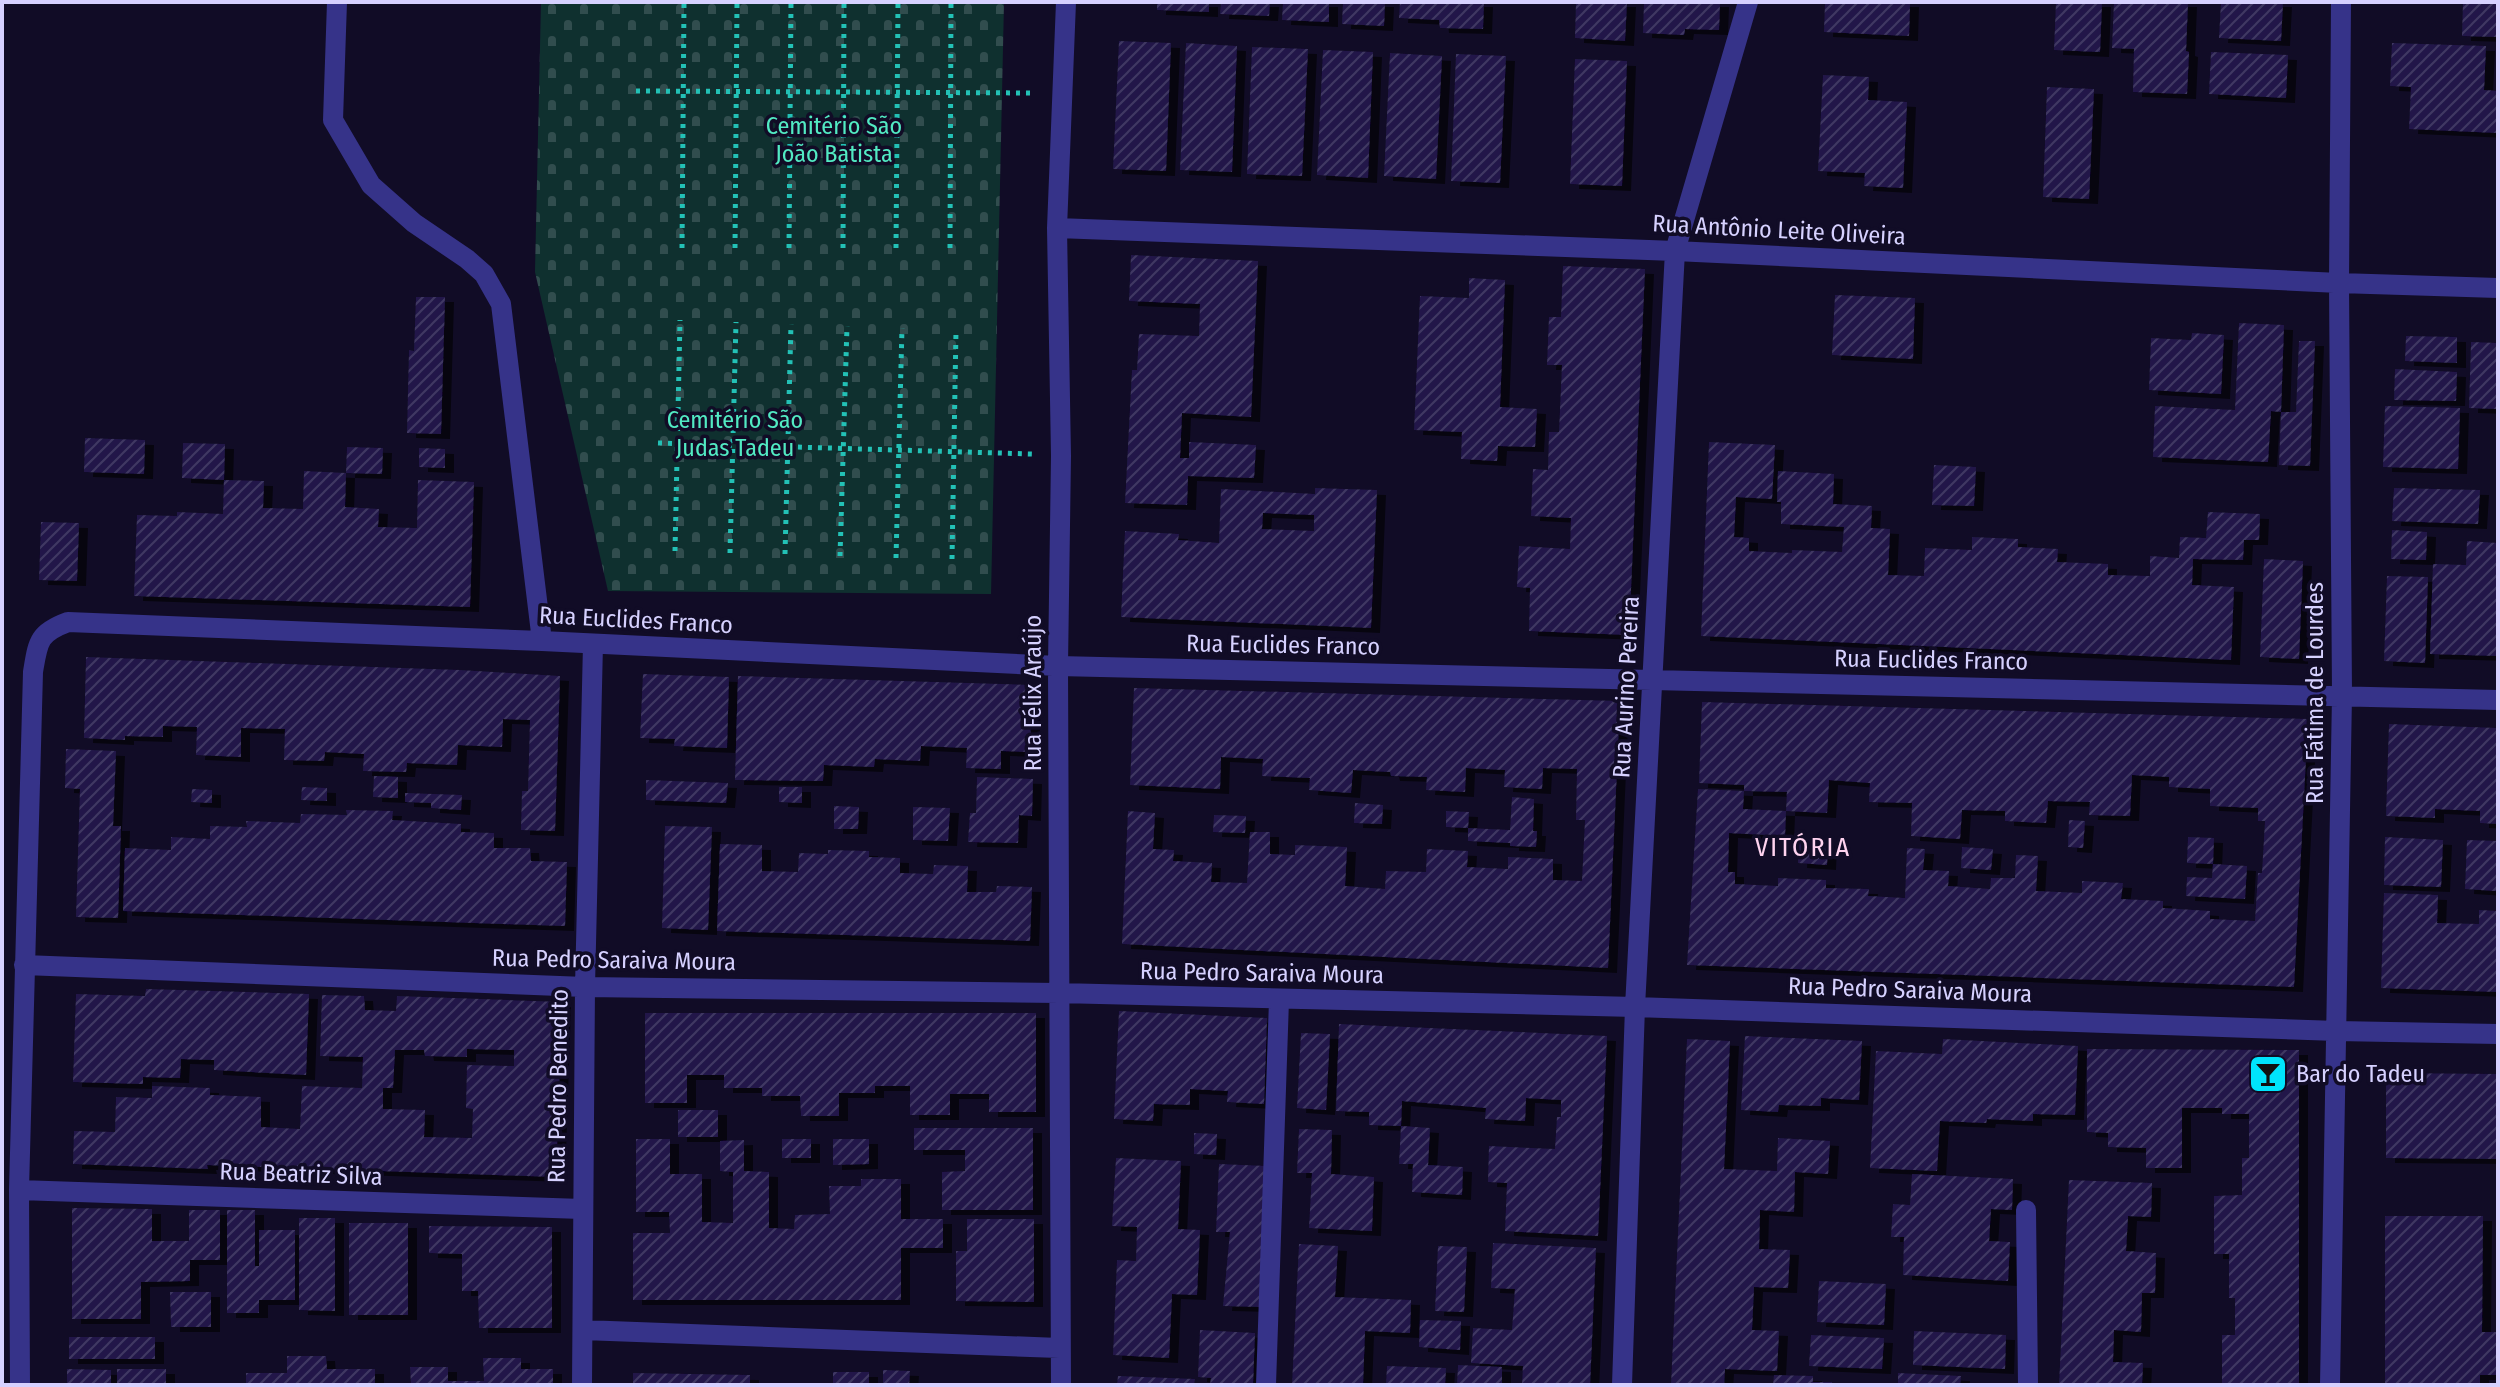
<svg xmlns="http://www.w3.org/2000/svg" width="2500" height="1387" font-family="'Fira Sans Condensed',sans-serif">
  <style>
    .cemetery { fill: url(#cemetery-stones) }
    .building { fill: url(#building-hatch); fill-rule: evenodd; filter: url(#shadow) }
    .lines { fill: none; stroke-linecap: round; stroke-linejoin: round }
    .path { stroke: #23c1b6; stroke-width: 5; stroke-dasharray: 4 6; stroke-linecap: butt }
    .minor { stroke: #363389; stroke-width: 20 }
    .labels { text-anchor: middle; stroke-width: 7; stroke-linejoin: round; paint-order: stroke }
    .park-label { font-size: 24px; fill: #52eac3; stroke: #110c26 }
    .street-label { font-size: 24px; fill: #d6d1ff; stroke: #110c26 }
    .poi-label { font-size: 24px; fill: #d6d1ff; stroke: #110c26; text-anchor: start }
    .neighbourhood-label { font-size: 26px; letter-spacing: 2px; fill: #ffd3ef; stroke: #110c26 }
  </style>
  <defs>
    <pattern id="cemetery-stones" width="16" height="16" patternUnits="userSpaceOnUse" patternTransform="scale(2)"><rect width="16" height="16" fill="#0f302f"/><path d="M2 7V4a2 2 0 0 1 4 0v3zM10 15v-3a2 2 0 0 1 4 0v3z" fill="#314d4e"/></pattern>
    <pattern id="building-hatch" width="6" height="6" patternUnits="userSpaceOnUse" patternTransform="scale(2)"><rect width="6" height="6" fill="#211748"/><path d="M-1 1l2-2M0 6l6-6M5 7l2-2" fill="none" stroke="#403863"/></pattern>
    <filter id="shadow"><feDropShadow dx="9" dy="5" stdDeviation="0" flood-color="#0009"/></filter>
  </defs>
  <rect width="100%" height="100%" fill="#110c26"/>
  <path class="cemetery" d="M541,2h463l-13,592 -383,-3 -73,-319z"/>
  <path class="building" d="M1157,2h52v10l-52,-2z
    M1221,2h49l-1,14 -49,-2z
    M1283,2h46v20l-47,-2z
    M1343,2h42l-1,24 -42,-2z
    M1400,2h84l-1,27 -43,-1 -1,-8 -40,-2z
    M1576,2h51l-2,39 -50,-3z
    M1644,2h76l-1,28 -34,-1 -1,6 -41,-2z
    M1825,2h85l-1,34 -85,-4z
    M2056,2h46l-2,50 -46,-2z
    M2114,2h74l-2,49 3,1 -2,42 -54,-2 1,-43 -22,-1z
    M2221,2h62l-2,39 -62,-3z
    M2463,2h35v35l-36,-1z
    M1119,41l52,2 -5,128 -53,-2z
    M1186,43l51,3 -5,126 -52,-2z
    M2392,43l94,3 -2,44 14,1v42l-89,-4 2,-42 -21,-1z
    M1252,47l56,2 -6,127 -55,-2z
    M1323,50l50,2 -5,126 -51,-3z
    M2211,52l77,3 -2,43 -77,-4z
    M1390,53l52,3 -6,123 -52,-3z
    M1456,54l50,2 -6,127 -49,-2z
    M1575,59l52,2 -5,125 -52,-2z
    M1823,75l46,2 -1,23 39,2 -4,86 -39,-2 1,-13 -47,-2z
    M2047,87l47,2 -5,110 -46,-2z
    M1131,255l127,6 -7,156 -69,-4 -2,45h9v-16l67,3 -2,33 -66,-2 -1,29 -62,-2 7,-133h5l2,-36 60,2 1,-32 -71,-3z
    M1563,266l82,3 -16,366 -100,-4 1,-43 -13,-1 2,-41 51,3 1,-31 -40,-2 2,-47 15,1 1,-38h10l3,-67h-15l2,-48h12z
    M1469,278l36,2 -5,127 37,2 -2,38 -37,-1 -1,15 -36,-2 1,-27 -48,-2 6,-134 49,2z
    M1835,295l80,3 -2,61 -81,-4z
    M416,297h29l-4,137 -34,-1 2,-83 5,1z
    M2239,323l45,2 -3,87 -10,-1 -3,51 -115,-5 2,-51 80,4z
    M2192,333l32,2 -3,59 -72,-4 2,-52 40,2z
    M2406,336l51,1v26l-52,-2z
    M2299,341h16l-5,125 -31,-1 2,-53h15z
    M2471,342l27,1v66l-29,-1z
    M2395,369l62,3 -1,29 -62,-1z
    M2385,406l75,2 -2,61 -75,-2z
    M85,438l60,2 -1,34 -60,-2z
    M1709,442l66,3 -3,54 -36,-2 -2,40 15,1v13l43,2v-3l50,2 2,-25 -63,-3v-22h-4l1,-31 56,3 -1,30 39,2 -1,22 19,1 -2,46 36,1 1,-28 47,2v-13l46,2v8l40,2 -1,13 51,2v11l42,1v-20l29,2 1,-21 26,1 2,-26 52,2 -1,26h-15l-1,20 -50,-1 -1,26 42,2 -3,73 -530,-24z
    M183,443l42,1 -1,36 -42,-2z
    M347,447l36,1 -1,26 -36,-1z
    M419,448l26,1v19l-26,-1z
    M1934,465l42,2 -2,39 -42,-1z
    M304,471l42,2 -1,34 34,2 -1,18 39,1 1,-48 56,2 -4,125 -336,-11 3,-81 40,1v-4l46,2 1,-34 40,1 -1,27 40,1z
    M1315,488l62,2 -6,138 -250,-11 4,-86 54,3 -1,6 41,3 2,-54 94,5zM1263,513l51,2v16l-52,-2z
    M2394,488l86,2 -2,34 -86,-3z
    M41,522l38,1 -2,58 -38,-1z
    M2392,530l35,2 -1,28 -35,-1z
    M2467,541l31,2v113l-68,-2 3,-90 33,1z
    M2264,559l39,2 -4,98 -39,-2z
    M2387,576l41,1 -3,86 -41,-2z
    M86,657l374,13 100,6 -5,155 -34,-1 1,-39h6l2,-71 -27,-1 -1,28 -44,-2 -1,20 -50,-2 -1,9 -43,-1 1,-17 -39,-2 -1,9 -40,-1 1,-31 -44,-1v29l-45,-2 1,-28 -34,-1v11l-38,-1v4l-41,-2z
    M643,674l86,3 -2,71 -53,-2 1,-7 -35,-1z
    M738,676l294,9 -2,67 -29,-1v18l-35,-1 1,-20 -46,-2 -1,15 -45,-2 -1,8 -50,-2 -1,16 -88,-1z
    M1134,688l486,13 -12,267 -486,-24 6,-133 27,2 -2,36 21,1 -1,11 39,2 -1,19 36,1 3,-51h20v22l25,1v-10l52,2 -2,39 40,3 1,-18 40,1 1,-23 41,2 -1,16 41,2v-12l45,2v21l29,1 3,-61h-9l1,-51 -34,-1 -1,21 -38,-2 1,-17 -39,-2 -1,24 -39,-2 1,-13 -36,-1 -1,-4 -37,-2 -2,23 -42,-3 1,-12 -48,-2 1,-17 -42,-2 -1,32 -90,-4z
    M1702,702l606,17 -14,268 -607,-22 11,-176 46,2 -1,18 43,2 1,-19 -43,-1v-6l-45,-2zM2132,775l37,2v10l41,2v17l48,2v13h7l-3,52h-4l-3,48 -45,-2v-8l-47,-3v-7l-42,-2 2,-16 -41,-2v12l-46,-2 2,-35 -22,-1 -1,23h-24l-1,11 -42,-3 1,-15 -26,-1 2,-21 -18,-1 -2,50 -37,-2 1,-7 -43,-1v-8l-48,-2v8l-43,-2v-12h-7l1,-39 56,3 1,-25 41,2 2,-33 41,3 -1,19 43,1 -1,33 49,3 2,-29 43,1v10l41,2 2,-22 42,1 -1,13 41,1z
    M2389,724l109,4v96l-18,-1v-12l-45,-2v9l-49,-2z
    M66,749l50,2 -3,75h8l-3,92 -42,-1 4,-128 -15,-1z
    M374,776l24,1v21l-25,-1z
    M977,777l56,2 -1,37 -13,-1 -1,28 -50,-1 2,-29h6z
    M646,780l82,3 -2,20 -80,-3z
    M302,787l25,1v13l-26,-1z
    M779,787h23v16l-23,-1z
    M192,789l20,1v13l-21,-1z
    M405,793l57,2 -1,15 -30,-2v-5l-26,-1z
    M1512,797l22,2 -1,32h4l-1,16 -26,-1v-3l-42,-2v-13l42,2z
    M1355,803l28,2 -1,19 -28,-1z
    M834,806l25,1 -1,22h-24z
    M913,807l37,1 -2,33 -35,-1z
    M346,810l47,1 -1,9 69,4v8l33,1v15h36l1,13 36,1 -2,64 -442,-15 2,-63 46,2v-13l39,2v-13l37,1 -1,-6 54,2 1,-9 46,1z
    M1446,811l23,1 -1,16 -22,-1z
    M1214,815l32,1 -1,17 -32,-1z
    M2069,820l16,1 -2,27 -15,-1z
    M665,826l47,1 -4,103 -46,-2z
    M2188,837l26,1 -1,26 -26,-1z
    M2385,837l58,3 -2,47 -57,-2z
    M1799,839l29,2 -1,24 -29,-2z
    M2467,840l31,1 -2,50 -31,-2z
    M720,844l42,1v26l36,1 1,-19 29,1v-4l41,1v6l31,1v15l33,1 1,-9 34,1 -1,26h29l1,-6 35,1 -2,54 -313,-10z
    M1962,847l31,2 -2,21 -30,-2z
    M2213,864l34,2 -2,33 -59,-3 1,-19 25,1z
    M2384,893l54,2 -1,28 42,1v-14l19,1v81l-117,-4z
    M146,989l163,5 -3,81 -92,-5v-10l-33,-1 -1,19 -37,-1v7l-70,-2 3,-88 69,2z
    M322,995l42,1 1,14 31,1 1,-15 165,6 -6,175 -349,-12 1,4 -135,-5 1,-33 41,1 1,-35 36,1v-12l58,2v7l51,2v30l39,2 2,-43 60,2 1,-31 -43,-1zM467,1049l47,1v16l-47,-1 -1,43 7,1 -1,29 -48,-1 1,-27 -42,-1v-21h10l2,-38h29l1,6 42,1z
    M1119,1011l148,7 -3,86 -37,-2 1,-11 -38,-2v16l-36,-1 -1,17 -39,-2z
    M645,1013h391v99h-47v-18h-39v21h-40v-29h-35v7h-36v23h-38l-1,-20h-38v-8h-38v-13h-37v28h-42z
    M1339,1024l268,12 -9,200 -93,-5 2,-48 -19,-1 1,-36 66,3 2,-32h4v-17l-35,-2 -1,23 -40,-2 1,-11 -84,-7 -1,25 -32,-1v-13l-33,-1z
    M1301,1033l29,1 -4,76 -29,-2z
    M1745,1036l117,5 -3,59 -38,-2v8l-42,-1 -1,7 -37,-2z
    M1687,1039l43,2 -6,128 53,2 1,-33 52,3 -2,33 -33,-2 -1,40 -34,-2 -1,39 31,1 -2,38 -34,-1 -2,43 27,1 -2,40 -52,-2 -1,16h-53z
    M1943,1039l135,7 -3,69 -42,-1v7l-46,-2 -1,4 -46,-2 -3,50 -67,-3 6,-117 66,3z
    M2087,1049l212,1v335h-77v-50h13v-37h-6v-44h-15v-58l28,-1v-37h7v-44h-27v-6h-40v60h-36v-20l-38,-1v-14l-21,-1z
    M2386,1073l112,1v85l-112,-1z
    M678,1110h40v27h-40z
    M1401,1126l29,2 -2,37 35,2 -1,28 -50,-3 1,-28h-14z
    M914,1128h119v82h-91v-38l23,-1v-21h-51z
    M1299,1129l33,1 -1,44 43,3 -2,54 -63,-3 3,-55h-15z
    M1194,1133l23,1 -1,21 -22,-1z
    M636,1139h34v35h32v48l31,1v-51l-13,-1v-30l24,-1v31l25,1v56l25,1 1,-14 35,-1 -1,-28h32v-7h40v40h42v29h-42v52h-268v-67h37l-1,-21h-33z
    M782,1139h29v19h-29z
    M833,1139h36v25l-36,1z
    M1116,1158l65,3 -3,68 22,1 -3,65 -25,-1 -3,64 -56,-3 4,-95 19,1 1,-34 -25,-1z
    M1219,1164l48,2 -6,141 -38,-1 7,-74h-14z
    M1912,1174l101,5 -1,31 -21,-1 -2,32 21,1 -2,39 -105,-6 1,-38h-13l2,-33 17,1z
    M2069,1180l83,3 -1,34 -23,-1 -2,35 30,2 -1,40h-13l-1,39 -27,-2 -1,32 30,1 -1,22h-83z
    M72,1208l80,1v32h37v-31h31v50h-30v21l-49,1v37h-69z
    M227,1210h28v56h4v-36h36v70h-36v13h-32z
    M2385,1216h98l-1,116h16v43h-18v10h-95z
    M299,1218h36v93l-36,-1z
    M967,1219h67v83l-78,-1v-50h11z
    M349,1223h59v92h-59z
    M429,1226l123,1v101h-73l-1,-37h-16v-37l-33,-1z
    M1493,1243l103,5 -6,137h-68l1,-19 -52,-3 2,-35 39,2 3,-41 -24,-1z
    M1299,1244l39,2 -3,51 76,3 -1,33 -45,-2 -2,54h-71z
    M1438,1246l29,1 -3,65 -29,-1z
    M1819,1281l67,3 -2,41 -67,-3z
    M170,1292h41v35h-40z
    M1420,1320l41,1 -1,29 -41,-3z
    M1200,1330l55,3 -2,52h-43l1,-7 -13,-1z
    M1914,1331l92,4 -1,34 -92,-4z
    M1811,1335l73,3 -2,31 -73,-3z
    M69,1337h86v22h-86z
    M287,1356h39l1,13h48v16h-129v-12h41z
    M483,1358h38v11h32v16h-142l-1,-18h38v14h36z
    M1458,1365l44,2v18h-45z
    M1387,1366l59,2 -1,17h-59z
    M67,1369l44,1v15h-44z
    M117,1369h49v16h-49z
    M883,1370l27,1 -1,14h-26z
    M833,1372h36v13h-36z
    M633,1373l117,2v10h-117z
    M1898,1373l63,3 -1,9h-62z
    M1774,1375l39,1v6h19v3h-59z
    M1118,1376l77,3 -1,6h-77z"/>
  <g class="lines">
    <path class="path" d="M636,91l397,2
      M682,248l2,-246
      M735,248l2,-246
      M789,248l2,-246
      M843,248l1,-246
      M896,248l2,-246
      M950,248l1,-246
      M658,443l374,11
      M675,551l5,-231
      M730,553l6,-231
      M785,554l6,-230
      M840,556l7,-230
      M896,558l6,-230
      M952,559l4,-229"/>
    <path class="minor" d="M337,2l-4,118 38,65 43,38 53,36 17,15 17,30 41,337
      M1057,228l618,23 664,32 159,5
      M24,965l561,22 474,6 576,14 702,24 161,3
      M19,1190l563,19
      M2026,1210l2,175
      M583,1330l476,18
      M20,1385l-1,-195 14,-518c5,-30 5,-39 35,-50l474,19 516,25 1440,34
      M582,1385l3,-398 8,-343
      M1061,1385l-3,-719 3,-210 -4,-228 9,-226
      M1266,1385l13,-385
      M1622,1385l13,-378 40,-756 73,-249
      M2330,1385l12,-690 -3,-412 2,-281"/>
  </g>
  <defs>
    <g id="bar-square" transform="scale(2)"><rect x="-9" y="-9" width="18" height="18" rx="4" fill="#00e4fc" stroke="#110c26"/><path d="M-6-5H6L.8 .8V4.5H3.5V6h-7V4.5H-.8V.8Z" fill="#111"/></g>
  </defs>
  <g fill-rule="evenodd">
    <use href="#bar-square" x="2268" y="1074"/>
  </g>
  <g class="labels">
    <g class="park-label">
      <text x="834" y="134">Cemitério São<tspan x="834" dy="28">João Batista</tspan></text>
      <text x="735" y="428">Cemitério São<tspan x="735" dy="28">Judas Tadeu</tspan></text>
    </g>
    <g class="street-label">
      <text transform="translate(1779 230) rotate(3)" y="8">Rua Antônio Leite Oliveira</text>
      <text transform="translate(636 620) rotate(3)" y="8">Rua Euclides Franco</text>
      <text transform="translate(1283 645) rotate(1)" y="8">Rua Euclides Franco</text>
      <text transform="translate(1931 660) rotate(1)" y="8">Rua Euclides Franco</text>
      <text transform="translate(1626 687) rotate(-87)" y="8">Rua Aurino Pereira</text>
      <text transform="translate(1033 693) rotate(-90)" y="8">Rua Félix Araújo</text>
      <text transform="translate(2315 693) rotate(-90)" y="8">Rua Fátima de Lourdes</text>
      <text transform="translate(614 960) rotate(1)" y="8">Rua Pedro Saraiva Moura</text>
      <text transform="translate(1262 973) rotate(1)" y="8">Rua Pedro Saraiva Moura</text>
      <text transform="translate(1910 990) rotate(2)" y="8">Rua Pedro Saraiva Moura</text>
      <text transform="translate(558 1086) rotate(-89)" y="8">Rua Pedro Benedito</text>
      <text transform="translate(301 1174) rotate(2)" y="8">Rua Beatriz Silva</text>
    </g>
    <g class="poi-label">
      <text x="2296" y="1082">Bar do Tadeu</text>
    </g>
    <g class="neighbourhood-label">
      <text x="1803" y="856">VITÓRIA</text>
    </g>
  </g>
  <rect width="2500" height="1387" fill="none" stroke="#d6d1ff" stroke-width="8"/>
</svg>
